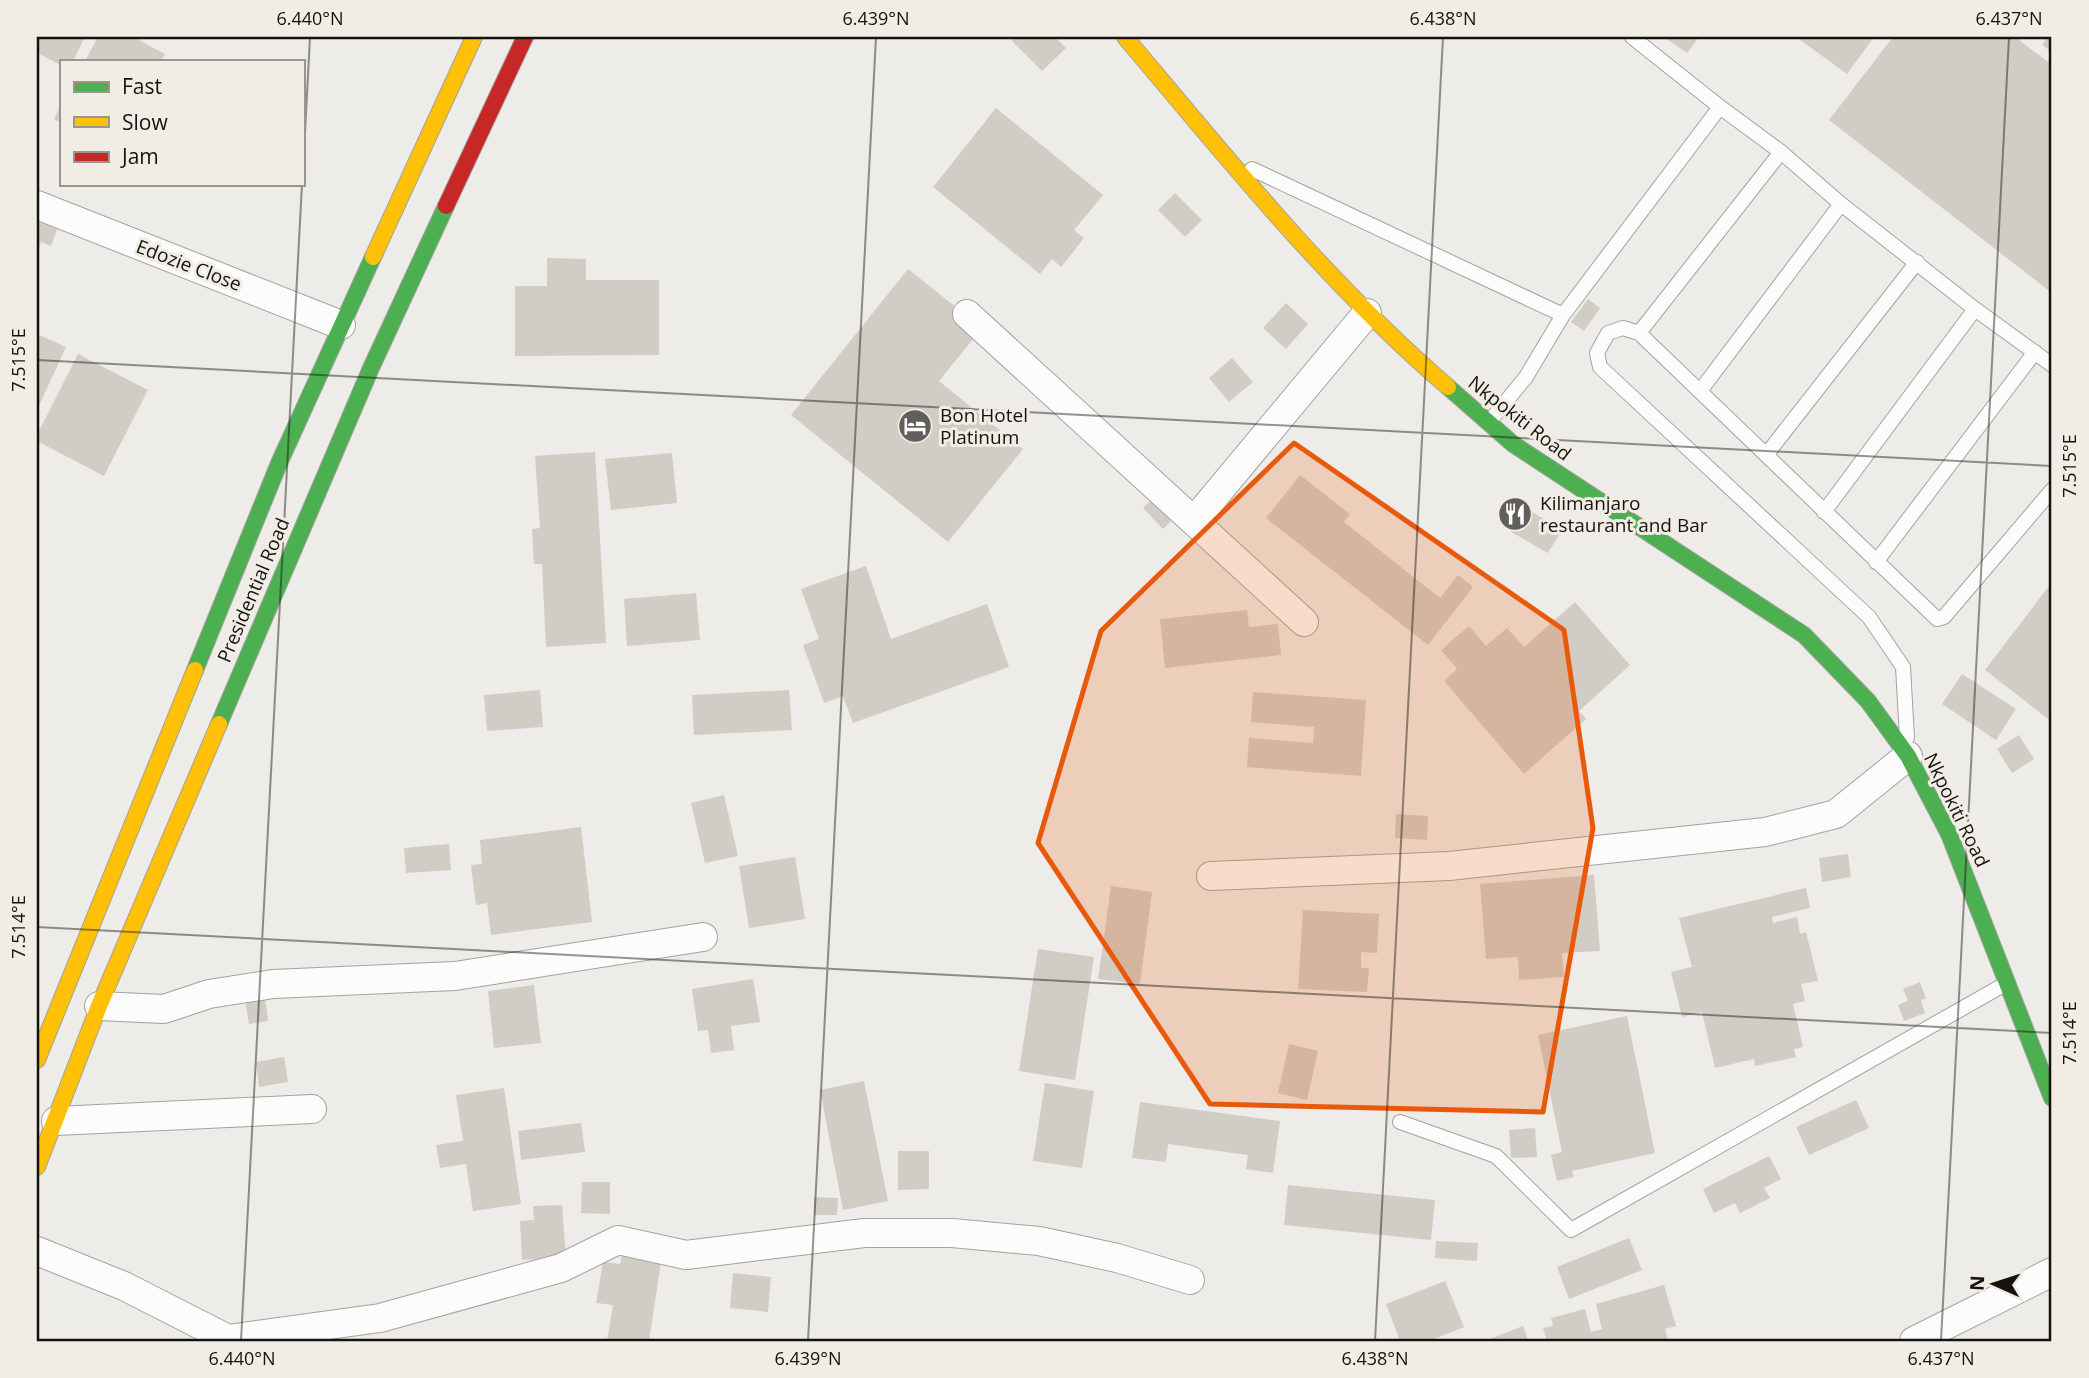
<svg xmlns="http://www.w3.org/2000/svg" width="2089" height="1378" font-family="'Open Sans',sans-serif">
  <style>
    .building { fill: #d1ccc4 }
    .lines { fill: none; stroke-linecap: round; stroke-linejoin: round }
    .lane-casing { stroke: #a4a29f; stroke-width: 16 }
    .street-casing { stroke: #a4a29f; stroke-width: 30 }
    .fast-casing { stroke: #a4a29f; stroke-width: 18 }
    .slow-casing { stroke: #a4a29f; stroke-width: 18 }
    .jam-casing { stroke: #a4a29f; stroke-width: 18 }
    .lane { stroke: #fcfcfc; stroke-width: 14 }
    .street { stroke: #fcfcfc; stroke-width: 28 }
    .fast { stroke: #4caf50; stroke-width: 16 }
    .slow { stroke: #ffc107; stroke-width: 16 }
    .jam { stroke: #c62828; stroke-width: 16 }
    .marked { fill: #e8590c; fill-opacity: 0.2; stroke: #e8590c; stroke-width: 5; stroke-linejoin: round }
    .ticks { fill: none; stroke: #141310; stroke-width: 2; stroke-opacity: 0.45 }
    .labels { text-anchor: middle; stroke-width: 6; stroke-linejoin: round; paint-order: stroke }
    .street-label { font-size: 19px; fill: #141310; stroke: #f2ede4 }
    .poi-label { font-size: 19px; fill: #141310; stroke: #f2ede4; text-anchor: start }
    .neatline { fill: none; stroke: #141310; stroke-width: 2.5 }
    .ticks-label { font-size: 18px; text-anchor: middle; fill: #141310 }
  </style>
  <rect width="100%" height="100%" fill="#eeece8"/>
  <path class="building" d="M37,37h48l-12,24h-12v4l-24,-12z
    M98,37h35l32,17 -4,7h-76z
    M1017,37h38l11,11 -24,23 -30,-30z
    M1664,37h35l-12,16z
    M1796,37h78l-27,37z
    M1893,37h122l37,28v228l-223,-173z
    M2048,37h4v15l-10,-7z
    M61,105v18l-7,-4z
    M996,108l107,87 -29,35 10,8 -23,29 -9,-8 -12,15 -107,-87z
    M1175,193l27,27 -17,17 -27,-27z
    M37,222l20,7 -6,17 -10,-4 -4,12z
    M547,258l39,1v21h73v75l-144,1v-70h32z
    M908,269l74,59 -43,53 84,68 -75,93 -157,-127z
    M1588,299l12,9 -16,23 -13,-9z
    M1286,303l22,21 -22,25 -23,-21z
    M37,334l29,13 -29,63z
    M78,354l70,36 -44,86 -67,-35v-6z
    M1232,358l21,24 -24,20 -20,-24z
    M595,452l11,191 -60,4 -4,-83h-8l-2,-35 8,-1 -5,-72z
    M672,453l5,50 -66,7 -6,-51z
    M1300,475l50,39 -6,8 96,76 18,-23 15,12 -45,58 -162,-127z
    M1159,492l20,21 -16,16 -20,-21z
    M1525,508l37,22 -14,23 -37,-21z
    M866,566l25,73 96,-35 22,63 -156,56 -10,-27 -19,7 -21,-58 16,-6 -18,-50z
    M2052,582v140l-67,-52z
    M696,593l4,47 -73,6 -3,-47z
    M1575,602l55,63 -51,46 7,8 -62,55 -80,-93 13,-12 -16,-19 28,-24 17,20 21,-18 17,19z
    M1247,610l2,17 29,-3 3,31 -116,13 -5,-49z
    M1962,674l54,35 -20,31 -54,-36z
    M540,690l3,37 -56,4 -3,-36z
    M789,690l3,40 -98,5 -2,-40z
    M1253,692l113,8 -5,76 -114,-9 2,-29 64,5 1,-16 -63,-5z
    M2019,735l15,24 -22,14 -15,-24z
    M724,795l14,61 -33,7 -14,-60z
    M1396,814l32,2 -1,24 -32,-2z
    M581,827l11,95 -101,13 -4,-32 -11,2 -5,-40 11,-1 -2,-24z
    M449,844l2,26 -45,3 -2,-25z
    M1848,854l3,23 -29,5 -3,-24z
    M795,857l10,62 -56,9 -10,-62z
    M1594,875l6,76 -38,2 2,24 -45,3 -1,-23 -32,2 -6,-75z
    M1111,886l41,6 -12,92 -42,-5z
    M1806,888l4,20 -38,9 1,6 24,-6 3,17 6,-2 12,49 -17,3 4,17 -12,3 10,43 -9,2 2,8 -41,9 -1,-7 -39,9 -13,-56 -20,5 -11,-45 21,-5 -13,-49z
    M1303,910l76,4 -2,39 -16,-1v16h8l-2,24 -69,-3z
    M1038,949l56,8 -19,123 -56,-9z
    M753,979l7,43 -29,4 3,24 -23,3 -3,-23 -10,1 -6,-42z
    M1920,982l6,16 -5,2 4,13 -21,8 -6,-16 10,-4 -5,-12z
    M534,985l7,58 -47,5 -6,-57z
    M265,996l3,25 -19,3 -4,-24z
    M1627,1016l28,137 -83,18 2,6 -17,4 -6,-26 11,-3 -24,-117z
    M1289,1044l29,7 -11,49 -29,-7z
    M284,1057l4,25 -29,5 -3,-25z
    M864,1081l24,120 -45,9 -23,-120z
    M1045,1083l49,8 -12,77 -49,-7z
    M504,1088l17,116 -48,7 -7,-47 -26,4 -4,-23 27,-4 -7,-46z
    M1856,1100l13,28 -60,27 -13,-28z
    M1140,1102l140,19 -7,52 -27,-4 2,-14 -80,-11 -2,18 -34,-4z
    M581,1123l4,29 -64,8 -3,-29z
    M1535,1128l2,29 -26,1 -2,-28z
    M898,1151h31v38l-31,1z
    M1769,1156l12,23 -17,9 6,10 -30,15 -5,-10 -21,10 -11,-24z
    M582,1182h28v32l-29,-1z
    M1288,1185l147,15 -4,40 -147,-15z
    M814,1197l24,1 -1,17h-23z
    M562,1205l4,52 -44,3 -2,-39 14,-1 -1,-14z
    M1629,1238l13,32 -73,29 -12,-32z
    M1436,1241l42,2 -1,18 -42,-3z
    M622,1255l39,7 -12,79h-42l6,-36 -17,-2 7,-41 17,2z
    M733,1273l38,4 -3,35 -38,-4z
    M1445,1281l19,46 -35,14h-29l-14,-37z
    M1664,1285l12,41 -11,3 3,12h-121l-4,-13 10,-2 -2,-8 34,-9 6,23 11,-3 -6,-25z
    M1523,1326l5,15h-43z"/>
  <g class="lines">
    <g class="lane-casing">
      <path id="lane" d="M1632,37l88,70 61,45 60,52 134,105 77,56
        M1252,169l311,146
        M1639,333l142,-181
        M1700,391l141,-187
        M1489,422l37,-45 37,-62 157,-208
        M1766,455l151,-193
        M1824,512l151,-203
        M1876,562l159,-210
        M1907,738l-4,-71 -34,-50 -269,-250 -3,-14 11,-20 15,-5 16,5 298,286 7,-2 108,-127
        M1400,1122l96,34 75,74 436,-247"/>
    </g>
    <g class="street-casing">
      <path id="street" d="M37,205l304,120
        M967,314l337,308
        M1194,521l173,-208
        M1211,876l238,-10 316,-34 71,-18 72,-58
        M99,1006l65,3 45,-15 64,-10 182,-8 248,-39
        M56,1121l256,-12
        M37,1251l87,35 108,55
        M228,1339l152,-21 181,-50 57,-28 68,15 178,-22h88l87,8 78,17 73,22
        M1914,1341l138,-69"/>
    </g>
    <g class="fast-casing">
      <path id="fast" d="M1448,387l65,57 291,191 64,66 40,55 41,78 103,264
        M195,670l85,-209 93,-204
        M219,724l152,-356 75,-162"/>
    </g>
    <g class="slow-casing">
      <path id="slow" d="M1125,37c102,121 202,246 323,350
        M373,257l101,-220
        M37,1060l158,-390
        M37,1167l62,-161 120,-282"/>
    </g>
    <g class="jam-casing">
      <path id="jam" d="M446,206l79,-169"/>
    </g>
    <use href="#lane" class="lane"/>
    <use href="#street" class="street"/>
    <use href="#fast" class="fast"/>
    <use href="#slow" class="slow"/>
    <use href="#jam" class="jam"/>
  </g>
  <path class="marked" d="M1294,443l270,187 29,198 -50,284 -333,-8 -172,-261 63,-212z"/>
  <path class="ticks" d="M303,171l7,-134M37,360l2015,106M37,927l2015,106M241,1341l61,-1157M808,1341l68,-1304M1375,1341l68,-1304M1941,1341l68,-1304"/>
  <defs>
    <g id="hotel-disc" transform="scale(1.75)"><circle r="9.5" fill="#605f5c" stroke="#f2ede4"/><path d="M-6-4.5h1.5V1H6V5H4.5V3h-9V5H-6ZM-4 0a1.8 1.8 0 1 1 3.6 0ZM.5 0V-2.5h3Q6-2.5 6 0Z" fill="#fff"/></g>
    <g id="restaurant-disc" transform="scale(1.75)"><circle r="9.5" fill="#605f5c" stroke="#f2ede4"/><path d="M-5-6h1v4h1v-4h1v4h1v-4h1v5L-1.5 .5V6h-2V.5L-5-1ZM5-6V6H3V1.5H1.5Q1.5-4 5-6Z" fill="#fff"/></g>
  </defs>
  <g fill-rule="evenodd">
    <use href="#hotel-disc" x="915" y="426"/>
    <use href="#restaurant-disc" x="1515" y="514"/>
  </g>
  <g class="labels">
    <g class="street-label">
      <text transform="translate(189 265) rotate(21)" y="7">Edozie Close</text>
      <text transform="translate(1520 418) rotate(38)" y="7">Nkpokiti Road</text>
      <text transform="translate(253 590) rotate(-67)" y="7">Presidential Road</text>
      <text transform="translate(1957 810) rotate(64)" y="7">Nkpokiti Road</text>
    </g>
    <g class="poi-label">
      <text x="940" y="422">Bon Hotel<tspan x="940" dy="22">Platinum</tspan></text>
      <text x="1540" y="510">Kilimanjaro<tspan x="1540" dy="22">restaurant and Bar</tspan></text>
    </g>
  </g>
  <rect width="2089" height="1378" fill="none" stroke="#f2ede4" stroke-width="77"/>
  <rect x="60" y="60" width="245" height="126" fill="#f2ede4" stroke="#99968f" stroke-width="2"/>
  <rect x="74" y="82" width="35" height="10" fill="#4caf50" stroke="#99968f" stroke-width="2"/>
  <text x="122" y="94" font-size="21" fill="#141310">Fast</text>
  <rect x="74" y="117" width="35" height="10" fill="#ffc107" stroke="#99968f" stroke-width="2"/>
  <text x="122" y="130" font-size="21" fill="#141310">Slow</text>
  <rect x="74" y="152" width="35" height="10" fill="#c62828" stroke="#99968f" stroke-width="2"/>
  <text x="122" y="164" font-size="21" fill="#141310">Jam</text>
  <g transform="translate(1994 1284) rotate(273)" stroke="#f2ede4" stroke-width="5" paint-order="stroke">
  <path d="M0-5L12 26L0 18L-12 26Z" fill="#141310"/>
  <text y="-10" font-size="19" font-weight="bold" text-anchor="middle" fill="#141310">N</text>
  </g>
  <rect x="38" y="38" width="2012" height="1302" class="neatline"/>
  <g class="ticks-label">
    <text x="310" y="25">6.440°N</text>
    <text x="876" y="25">6.439°N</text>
    <text x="1443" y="25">6.438°N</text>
    <text x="2009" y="25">6.437°N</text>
    <text transform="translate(19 360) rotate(-90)" y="6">7.515°E</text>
    <text transform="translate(2070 466) rotate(-90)" y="6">7.515°E</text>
    <text transform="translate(19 927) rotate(-90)" y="6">7.514°E</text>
    <text transform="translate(2070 1033) rotate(-90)" y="6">7.514°E</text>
    <text x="242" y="1365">6.440°N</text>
    <text x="808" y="1365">6.439°N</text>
    <text x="1375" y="1365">6.438°N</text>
    <text x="1941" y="1365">6.437°N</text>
  </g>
</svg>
